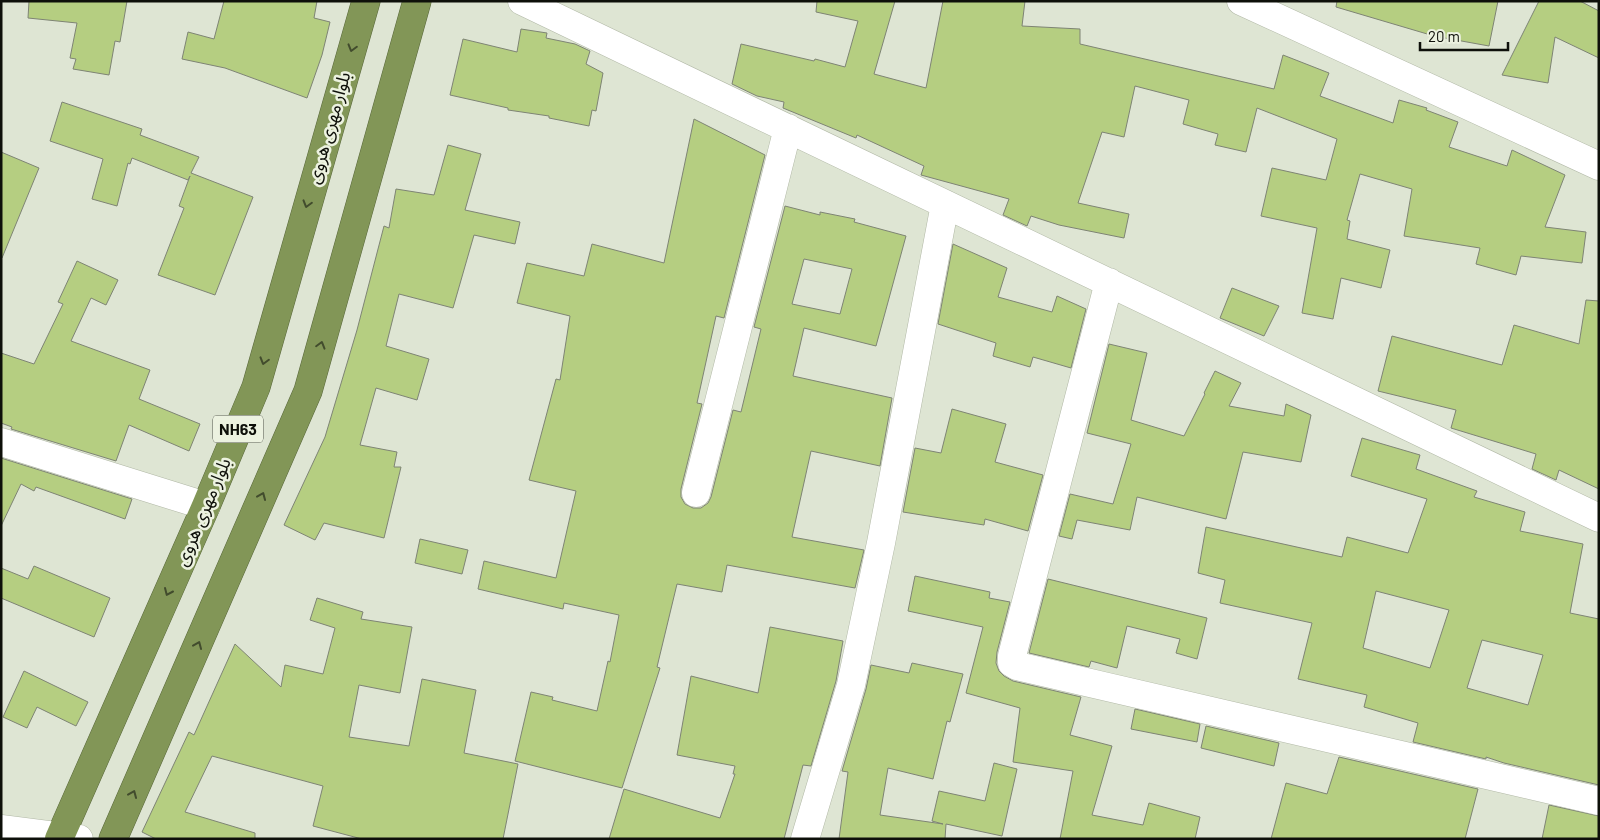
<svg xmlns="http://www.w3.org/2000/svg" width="1600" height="840" font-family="Barlow,'Noto Sans Arabic',sans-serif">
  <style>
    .building { fill: #b5ce81; stroke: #7e8474; fill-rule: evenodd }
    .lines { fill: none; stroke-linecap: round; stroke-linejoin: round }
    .minor-casing { stroke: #b1b8a6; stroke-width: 29 }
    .highway-casing { stroke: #59673c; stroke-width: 29 }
    .minor { stroke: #fff; stroke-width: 28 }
    .highway { stroke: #829657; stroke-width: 28 }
    .oneway { stroke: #424c2d }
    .labels { text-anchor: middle; stroke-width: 5; stroke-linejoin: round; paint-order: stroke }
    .shield { fill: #ecf2e0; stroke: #51544a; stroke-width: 1 }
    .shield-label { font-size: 16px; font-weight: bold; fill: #0e100a }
    .street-label { font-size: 18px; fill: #0e100a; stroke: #ecf2e0 }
  </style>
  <rect width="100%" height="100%" fill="#dee5d3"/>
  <path class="building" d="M29,1h98l-7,41 -5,-1 -6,34 -36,-6 3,-10 -6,-1 7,-35 -49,-5z
    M224,1h93l-3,17 16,4 -8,33 -15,43 -82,-30 -43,-9 6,-27 26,7z
    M817,1h78l-21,73 52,14 17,-87h82l-3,25 58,3v15l194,45 9,-34 46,18 -9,23 73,27 6,-23 28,8 -1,2 32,12 -9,25 58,19 5,-16 53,25 -20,52 41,5 -4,31 -61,-7 -5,19 -40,-11 4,-16 -76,-12 8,-47 -52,-15 -13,46 3,1 -3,18 43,11 -9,38 -40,-10 -8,41 -31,-6 15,-85 -56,-12 11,-48 54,12 11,-41 -80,-31 -11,44 -31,-7 3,-11 -35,-10 6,-24 -54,-14 -11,51 -22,-5 -24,71 51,11 -5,24 -65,-13 -28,-9 -4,10 -24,-11 6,-16 -88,-24 3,-9 -67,-31 -1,3 -73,-30 1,-6 -27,-6 -25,-12 9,-40 73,17 1,-2 30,8 13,-46 -42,-9z
    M1337,1h161l-9,45 -55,-10 -98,-29z
    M1539,1h41l19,10v47l-44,-21 -7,46 -46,-8z
    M521,29l26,4 -1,5 29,6 15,7 -4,13 17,9 -7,38 -4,-1 -3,16 -40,-8v-2l-41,-6v-2l-58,-13 13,-56 54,13z
    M62,102l80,27 -2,6 59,22 -8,16 62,24 -38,98 -57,-20 26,-67 -5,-2 11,-30 -2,4 -56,-22 -2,6 -2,-1 -11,43 -25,-7 11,-40 -53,-18z
    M694,119l71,36 -41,163 -8,-2 -19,87 5,1 -21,85v8l4,7 8,4h8l7,-5 3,-6 22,-87 8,2 20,-83 -7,-2 31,-121 35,9v-3l35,7 -1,3 52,14 -30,110 -72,-18 -11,48 99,22 -12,68 -69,-15 -19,86 72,13 -9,38 -128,-23 -5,27 -45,-8 -20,83 3,1 -38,120 -107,-27 16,-69 22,5 -1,3 45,11 11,-50 2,1 9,-47 -55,-12 -1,6 -85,-20 6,-28 72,17 20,-87 -47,-11 27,-101 4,1 10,-64 -53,-13 10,-40 57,13 8,-32 72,19zM804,259l48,10 -12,45 -48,-10z
    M448,145l33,9 -16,56 55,12 -5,22 -41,-9 -21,73 -54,-14 -13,52 43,13 -12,41 -41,-12 -16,57 37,7 -3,15h7l-17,71 -60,-15 -9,17 -31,-15 41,-88 32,-107 27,-104 5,2 7,-39 38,6z
    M1,152l38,16 -37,90h-1z
    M953,244l54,24 -9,29 54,15 5,-16 29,13 -15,59 -38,-11 -3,10 -37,-11 3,-13 -58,-19z
    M77,261l41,19 -12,25 -15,-7 -20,43 79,29 -11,29 61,25 -11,27 -60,-26 -13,36 -105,-32 1,-2 -11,-4v-70l33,11 29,-60 -5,-2z
    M1232,288l47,18 -15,30 -44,-18z
    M1586,300l13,1v188l-40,-19 -3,10 -24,-11 4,-15 -85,-26 5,-18 -78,-19 14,-55 110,29 12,-40 65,19z
    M1109,344l38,9 -16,67 53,16 21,-42 -1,-1 11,-22 26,12 -12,23 55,10 2,-12 25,11 -10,47 -58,-10 -17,67 -89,-22 -7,33 -53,-10 -5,19 -13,-3 11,-42 43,10 18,-60 -44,-11z
    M952,409l54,15 -11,38 48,13 -15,56 -43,-12 -1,6 -81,-13 12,-64 26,5z
    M1362,438l58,17 -4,14 61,22 -3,6 51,15 -5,19 63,13 -13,69 29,6v166l-95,-22 -18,-6v2l-73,-17 5,-19 -54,-16 3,-12 -69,-16 14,-56 -92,-20 5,-23 -27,-7 8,-46 136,30 5,-20 61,16 19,-54 -76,-23zM1376,591l73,19 -19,58 -67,-20zM1482,640l61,15 -15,50 -61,-17z
    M1,458l131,41 -7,20 -89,-32 -2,4 -13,-7 -20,42z
    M420,539l48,11 -6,24 -47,-11z
    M34,566l76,32 -16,39 -93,-39v-30l27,11z
    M915,576l75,16 -1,6 21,4 -13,50 -1,11 3,8 5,5 9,5 68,16 -11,38 42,11 -20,69 51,10 6,-22 51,14 -5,22h-135l13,-68 -60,-9 7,-54 -54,-15 17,-66 -75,-16z
    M1048,579l159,39 -10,41 -21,-6 4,-14 -53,-13 -10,42 -26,-7 -2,6 -60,-14z
    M317,598l46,14 -2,7 51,8 -12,66 -41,-8 -10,52 60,9 13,-67 54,11 -12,63 54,11 -15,75h-141l-49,-13 10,-40 -111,-30 -27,56 70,21v6h-99l-14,-7 47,-100 5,3 41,-91 46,43 4,-22 38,9 12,-46 -25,-8z
    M770,627l73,14 -7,40 -25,85 -8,-1 -19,74h-175l15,-50 96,29 15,-44h-2l2,-8 -58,-11 14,-79 67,17z
    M912,663l51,11 -13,48 -3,-1 -14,58 -45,-11 -8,47 63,9 -11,-3 7,-30 46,10 9,-38 23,6 -15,67 -56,-12 -1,15h-106l9,-67 -6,-1 24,-82 5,-24 38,8z
    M24,671l64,31 -12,24 -39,-19 -10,21 -24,-11z
    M1135,709l65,15 -3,18 -66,-13z
    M1206,726l73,17 -5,23 -73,-18z
    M1339,757l139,32 -13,50h-194l15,-56 41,11z
    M1549,805l50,11v23h-57z"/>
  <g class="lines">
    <g class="minor-casing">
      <path id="minor" d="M522,1l1077,517
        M1241,1l358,165
        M1109,282l-97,374v7l5,3 582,135
        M1,442l205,64
        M696,493l92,-365
        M1,829l78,10
        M805,839l46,-154 30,-142 64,-339"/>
    </g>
    <g class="highway-casing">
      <path id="highway" d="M59,839l147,-333 50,-119 110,-386
        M113,839l195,-448 109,-390"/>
    </g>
    <use href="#minor" class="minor"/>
    <use href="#highway" class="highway"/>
  </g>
  <defs><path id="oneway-chevron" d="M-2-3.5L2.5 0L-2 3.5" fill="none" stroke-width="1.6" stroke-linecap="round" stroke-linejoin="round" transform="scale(1.25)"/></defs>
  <g class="oneway">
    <use href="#oneway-chevron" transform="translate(352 48) rotate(106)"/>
    <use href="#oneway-chevron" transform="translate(307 204) rotate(106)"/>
    <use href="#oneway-chevron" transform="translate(321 345) rotate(-74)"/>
    <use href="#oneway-chevron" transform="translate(264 361) rotate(106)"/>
    <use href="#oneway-chevron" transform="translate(262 496) rotate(-67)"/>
    <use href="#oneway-chevron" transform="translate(168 592) rotate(114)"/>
    <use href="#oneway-chevron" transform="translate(198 645) rotate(-67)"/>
    <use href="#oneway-chevron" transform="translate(133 794) rotate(-67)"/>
  </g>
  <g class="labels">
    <rect class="shield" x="213" y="415.5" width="50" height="27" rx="4"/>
    <g class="shield-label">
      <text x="238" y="435">NH63</text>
    </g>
    <g class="street-label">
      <text transform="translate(329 128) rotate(-74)" y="6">بلوار مهری هروی</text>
      <text transform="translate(203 512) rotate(-67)" y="6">بلوار مهری هروی</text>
    </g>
  </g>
  <rect width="1600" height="840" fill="none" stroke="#0e100a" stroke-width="5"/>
  <path d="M1420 42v8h88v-8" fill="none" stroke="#0e100a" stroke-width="2.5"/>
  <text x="1428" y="42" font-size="15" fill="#0e100a" stroke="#ecf2e0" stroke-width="4" paint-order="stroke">20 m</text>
</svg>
